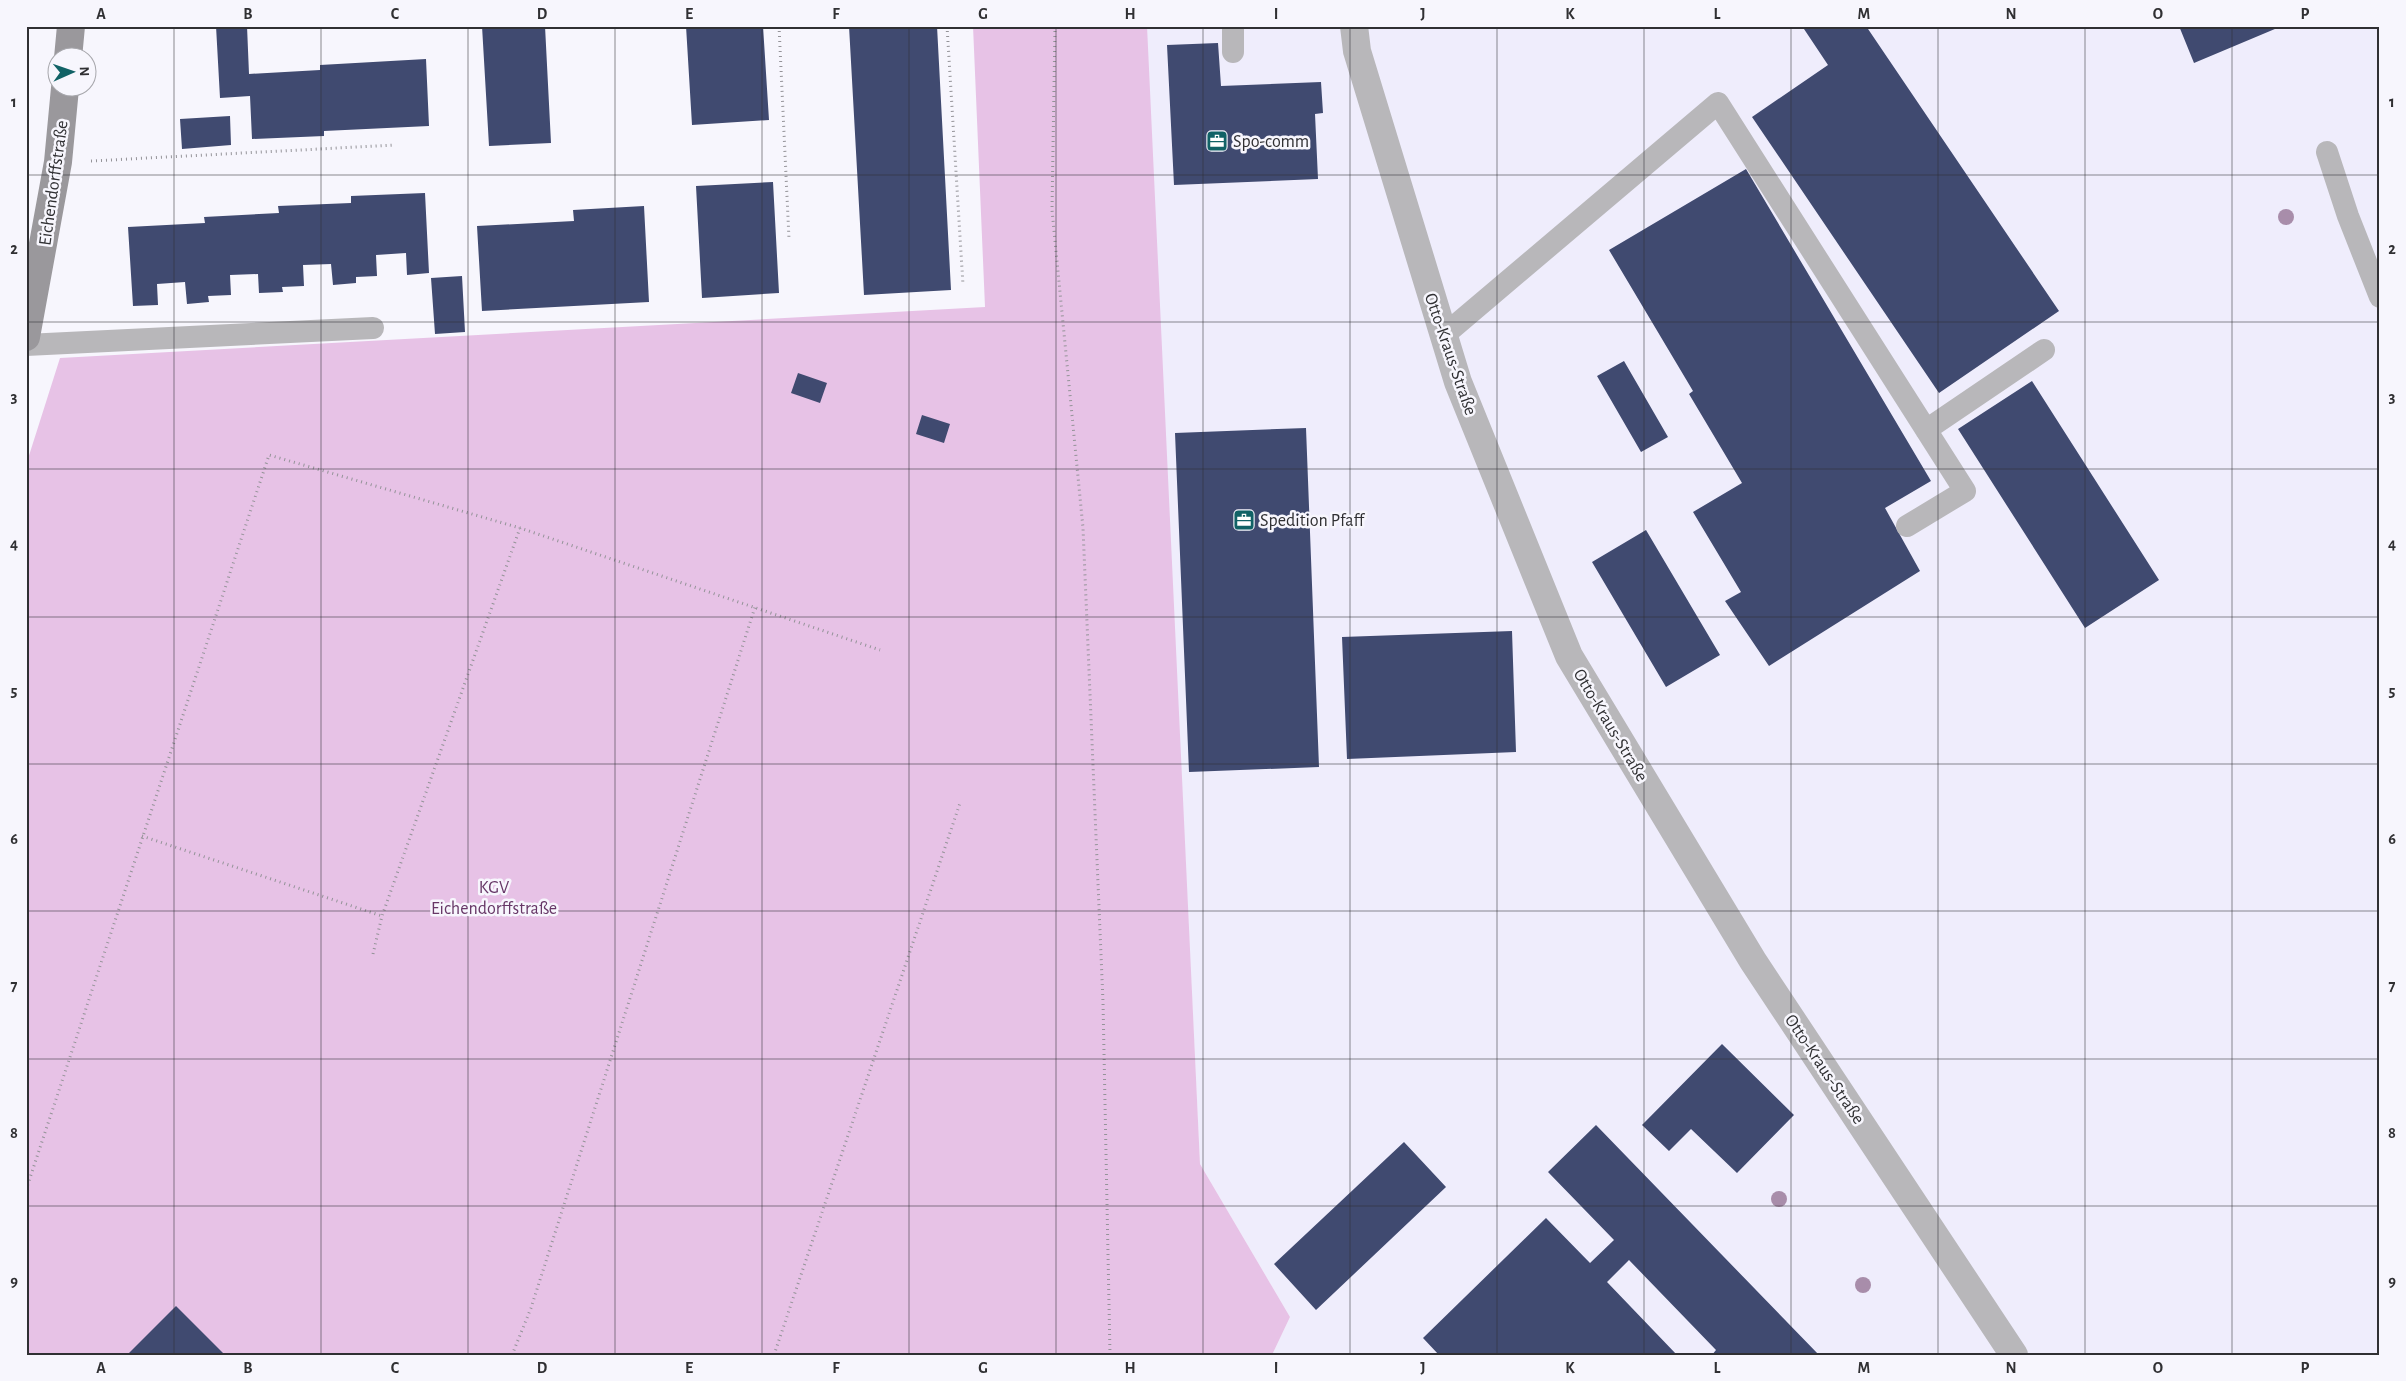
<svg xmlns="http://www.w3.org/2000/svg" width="2406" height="1381" font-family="'Alegreya Sans',sans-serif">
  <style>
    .built { fill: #efedfc }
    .green { fill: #e7c2e6 }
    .building { fill: #404a70 }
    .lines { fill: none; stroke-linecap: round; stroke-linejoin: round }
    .path { stroke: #949398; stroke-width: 3; stroke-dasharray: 1 4; stroke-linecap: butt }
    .lane { stroke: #b8b7ba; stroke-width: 22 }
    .street { stroke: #b8b7ba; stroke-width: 28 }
    .secondary { stroke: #9a989c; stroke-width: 28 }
    .tree { fill: #a88daa }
    .grid { fill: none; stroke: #303033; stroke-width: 1; stroke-opacity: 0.55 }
    .labels { text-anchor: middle; stroke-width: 5; stroke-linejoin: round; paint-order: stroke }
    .poi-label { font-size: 18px; fill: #303033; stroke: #f7f6fd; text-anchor: start }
    .street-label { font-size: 18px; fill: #303033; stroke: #f7f6fd }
    .park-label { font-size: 18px; fill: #673767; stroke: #f7f6fd }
    .neatline { fill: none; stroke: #303033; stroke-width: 2 }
    .grid-label { font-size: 16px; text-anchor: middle; font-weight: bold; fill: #303033 }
  </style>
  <rect width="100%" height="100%" fill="#f7f6fd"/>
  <path class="built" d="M1145,26h1235v1329h-1108l18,-38 -90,-153z"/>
  <path class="green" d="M973,26h174l53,1138 90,153 -18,38h-1246v-890l34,-107 925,-51z"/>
  <path class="building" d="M216,26h31l2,48 71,-4v-5l106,-6 3,67 -105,5v5l-72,3 -2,-43 -30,2z
    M482,26h63l6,117 -62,3z
    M686,26h77l6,94 -77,5z
    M849,26h88l14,264 -87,5z
    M1802,26h64l193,285 -120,82 -187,-276 76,-52z
    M2179,26h103l-88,37z
    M1218,43l3,43 100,-4 2,31 -8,1 3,65 -144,6 -7,-140z
    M230,116l1,29 -49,4 -2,-30z
    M1746,169l185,312 -46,27 35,63 -151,95 -44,-65 16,-9 -48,-80 49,-29 -53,-89 4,-3 -84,-141z
    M773,182l6,111 -77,5 -6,-112z
    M425,193l4,80 -22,2 -1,-22 -30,2 1,21 -21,1v6l-23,2 -2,-21 -28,1 1,21 -22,1 1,5 -24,1 -1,-19 -28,1 1,20 -23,1 1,6 -22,2 -2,-22 -28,2 1,21 -25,1 -5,-79 77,-4 -1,-6 75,-4 -1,-7 73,-3v-7z
    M644,206l5,96 -167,9 -5,-85 97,-5 -1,-11z
    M462,276l3,56 -30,2 -4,-56z
    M1624,361l44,76 -27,15 -44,-76z
    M798,373l29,10 -7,20 -29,-10z
    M2032,381l127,199 -74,48 -127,-199z
    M922,415l28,9 -6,19 -28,-9z
    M1306,428l13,339 -130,5 -14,-339z
    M1646,530l74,125 -54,32 -74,-125z
    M1512,631l4,121 -169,7 -5,-122z
    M1722,1044l72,71 -57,58 -46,-44 -22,22 -27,-26z
    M1596,1125l223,230h-107l4,-5 -87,-90 -22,22 70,73h-238l-16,-17 123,-120 44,45 24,-23 -66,-68z
    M1404,1142l42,45 -130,123 -42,-46z
    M176,1306l49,49h-98z"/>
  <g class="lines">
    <path class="path" d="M779,26l10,213
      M947,26l16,259
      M1055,26l-3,184 31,318 20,474 7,353
      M91,161l304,-16
      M142,836l240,80
      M373,954l9,-38 138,-388
      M26,1190l243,-735 251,73 360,122
      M512,1355l19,-47 224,-701
      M774,1355l186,-552"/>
    <path class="lane" d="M1233,52v-26
      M2327,152l21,64 32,81
      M1443,336l275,-233 247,388 -58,35
      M26,345l347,-17
      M1926,430l118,-80"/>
    <path class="street" d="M1354,26l3,25 101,331 111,274 184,305 261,394"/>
    <path class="secondary" d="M68,58l3,-32
      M26,337l32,-175 7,-74"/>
  </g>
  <g class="tree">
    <circle cx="2286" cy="217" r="8"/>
    <circle cx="1779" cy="1199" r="8"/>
    <circle cx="1863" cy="1285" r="8"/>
  </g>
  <path class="grid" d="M174,26v1329M321,26v1329M468,26v1329M615,26v1329M762,26v1329M909,26v1329M1056,26v1329M1203,26v1329M1350,26v1329M1497,26v1329M1644,26v1329M1791,26v1329M1938,26v1329M2085,26v1329M2232,26v1329M26,175h2354M26,322h2354M26,469h2354M26,617h2354M26,764h2354M26,911h2354M26,1059h2354M26,1206h2354"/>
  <defs>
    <g id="office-square" transform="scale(1.125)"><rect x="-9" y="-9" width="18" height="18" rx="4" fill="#116266" stroke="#f7f6fd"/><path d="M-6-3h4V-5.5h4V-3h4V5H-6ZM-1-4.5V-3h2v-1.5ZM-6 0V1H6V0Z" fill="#fff"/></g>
  </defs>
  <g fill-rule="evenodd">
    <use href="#office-square" x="1217" y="141"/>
    <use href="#office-square" x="1244" y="520"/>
  </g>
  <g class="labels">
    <g class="poi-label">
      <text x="1233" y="147">Spo-comm</text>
      <text x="1260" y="526">Spedition Pfaff</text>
    </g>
    <g class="street-label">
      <text transform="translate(53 183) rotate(-82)" y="6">Eichendorffstraße</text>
      <text transform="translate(1451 354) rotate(71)" y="6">Otto-Kraus-Straße</text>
      <text transform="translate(1611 725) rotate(59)" y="6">Otto-Kraus-Straße</text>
      <text transform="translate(1825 1069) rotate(56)" y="6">Otto-Kraus-Straße</text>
    </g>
    <g class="park-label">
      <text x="494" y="893">KGV<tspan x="494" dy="21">Eichendorffstraße</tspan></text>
    </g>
  </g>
  <rect width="2406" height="1381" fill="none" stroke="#f7f6fd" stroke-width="55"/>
  <g transform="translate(72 72) rotate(88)"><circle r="24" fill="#f7f6fd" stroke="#a7a7ac"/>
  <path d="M0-4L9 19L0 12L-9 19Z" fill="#116266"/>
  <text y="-8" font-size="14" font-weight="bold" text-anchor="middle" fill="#303033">N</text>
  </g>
  <rect x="28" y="28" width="2350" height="1326" class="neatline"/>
  <g class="grid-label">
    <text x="101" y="19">A</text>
    <text x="248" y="19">B</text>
    <text x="395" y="19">C</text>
    <text x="542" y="19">D</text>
    <text x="689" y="19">E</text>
    <text x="836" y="19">F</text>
    <text x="983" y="19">G</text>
    <text x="1130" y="19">H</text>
    <text x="1276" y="19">I</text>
    <text x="1423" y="19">J</text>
    <text x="1570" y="19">K</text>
    <text x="1717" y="19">L</text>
    <text x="1864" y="19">M</text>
    <text x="2011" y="19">N</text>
    <text x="2158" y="19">O</text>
    <text x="2305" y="19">P</text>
    <text x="14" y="107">1</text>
    <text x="2392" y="107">1</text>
    <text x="14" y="254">2</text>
    <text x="2392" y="254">2</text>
    <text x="14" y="402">3</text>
    <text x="2392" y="402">3</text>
    <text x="14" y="549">4</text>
    <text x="2392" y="549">4</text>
    <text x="14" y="696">5</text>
    <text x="2392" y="696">5</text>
    <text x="14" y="844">6</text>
    <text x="2392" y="844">6</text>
    <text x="14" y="991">7</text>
    <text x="2392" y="991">7</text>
    <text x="14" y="1138">8</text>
    <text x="2392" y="1138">8</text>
    <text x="14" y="1286">9</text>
    <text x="2392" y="1286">9</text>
    <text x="101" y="1373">A</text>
    <text x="248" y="1373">B</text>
    <text x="395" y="1373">C</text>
    <text x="542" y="1373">D</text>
    <text x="689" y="1373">E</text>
    <text x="836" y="1373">F</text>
    <text x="983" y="1373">G</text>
    <text x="1130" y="1373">H</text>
    <text x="1276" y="1373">I</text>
    <text x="1423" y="1373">J</text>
    <text x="1570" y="1373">K</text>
    <text x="1717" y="1373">L</text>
    <text x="1864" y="1373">M</text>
    <text x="2011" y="1373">N</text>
    <text x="2158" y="1373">O</text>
    <text x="2305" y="1373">P</text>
  </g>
</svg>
